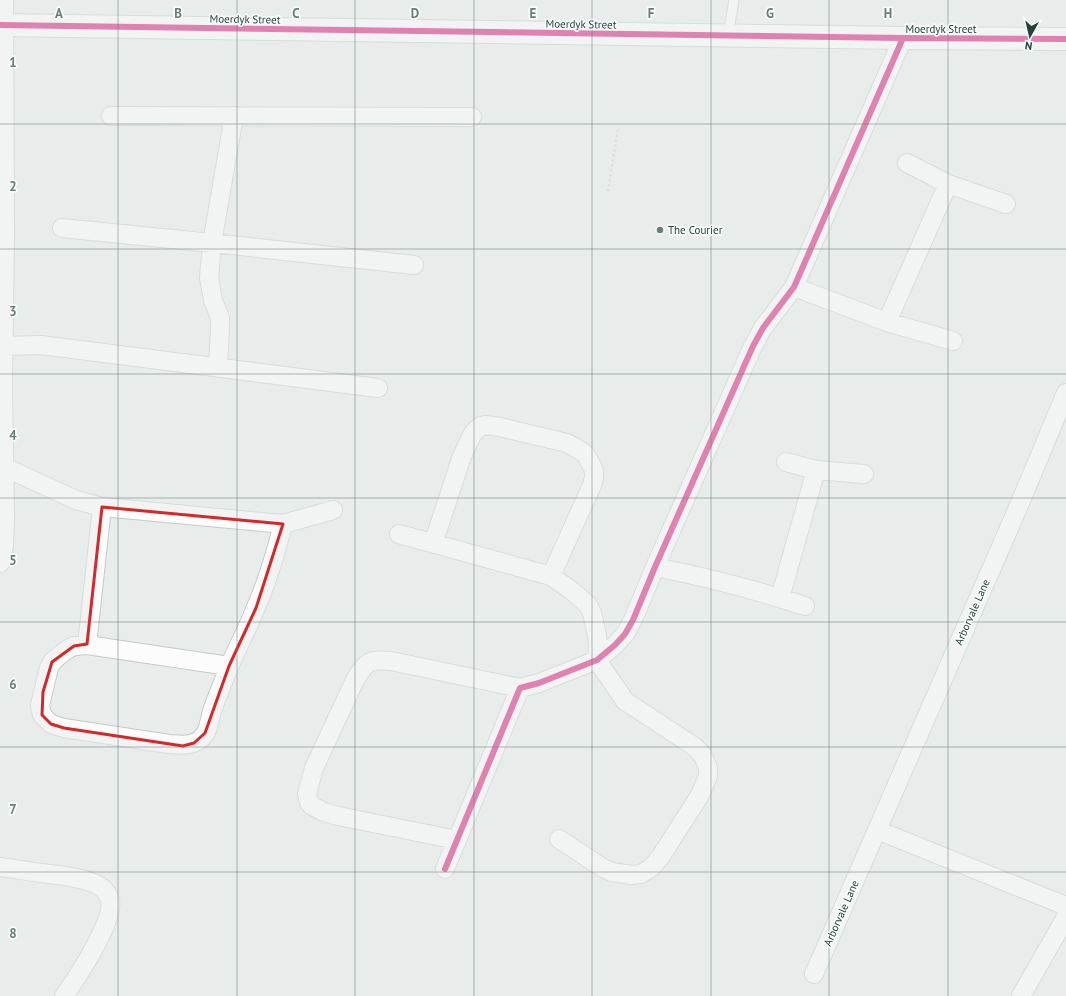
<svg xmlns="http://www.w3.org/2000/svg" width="1066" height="996" font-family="'PT Sans',sans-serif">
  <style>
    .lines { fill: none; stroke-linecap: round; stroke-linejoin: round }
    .service-casing { stroke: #c5cac8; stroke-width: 11 }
    .minor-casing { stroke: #c5cac8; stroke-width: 20 }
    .tertiary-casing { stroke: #c5cac8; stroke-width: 24 }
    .path { stroke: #c3ccca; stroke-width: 2.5; stroke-dasharray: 2 3; stroke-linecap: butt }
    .service { stroke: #fcfcfc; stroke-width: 9 }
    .minor { stroke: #fcfcfc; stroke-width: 18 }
    .tertiary { stroke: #fcfcfc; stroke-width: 22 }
    .cycleway-casing { stroke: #f7fbf9; stroke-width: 8 }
    .cycleway { stroke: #d6006c; stroke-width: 6 }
    .marked { fill: none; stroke: #d62828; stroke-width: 3; stroke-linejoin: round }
    .grid { fill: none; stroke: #697e78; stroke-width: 1; stroke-opacity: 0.55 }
    .poi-dot { fill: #697e78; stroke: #f7fbf9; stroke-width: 1.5 }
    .labels { text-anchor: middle; stroke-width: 3.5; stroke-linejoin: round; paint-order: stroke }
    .street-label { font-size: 11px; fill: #24423a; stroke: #f7fbf9 }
    .poi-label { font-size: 11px; fill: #24423a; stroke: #f7fbf9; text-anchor: start }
    .grid-label { font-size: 13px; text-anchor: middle; font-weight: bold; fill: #697e78; stroke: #f7fbf9; stroke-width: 3.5; stroke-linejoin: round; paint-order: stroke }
  </style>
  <rect width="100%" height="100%" fill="#e8edeb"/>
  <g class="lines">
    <g class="service-casing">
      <path id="service" d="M728,36l6,-36"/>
    </g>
    <g class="minor-casing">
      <path id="minor" d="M111,116l361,1
        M907,163l41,21 58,20
        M62,228l150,15 202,22
        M794,287l93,35 66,19
        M887,322l61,-138
        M4,346l37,-1 337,43
        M218,368l2,-41v-9l-7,-18 -4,-22 3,-35 22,-127
        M786,462l30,8 48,4
        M4,467l72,33 26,7 181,17 50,-14
        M399,534l152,42 21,15 16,14 4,8 5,22 1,10 -1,15 28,41 70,46 8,9 5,12v8l-8,19 -39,61 -9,11 -11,7 -9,1 -20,-3 -9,-4 -44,-29
        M433,544l29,-88 10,-21 3,-4 6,-5 4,-1 15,2 67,16 14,8 5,4 6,11 2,5v7l-2,7 -41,91
        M0,563l4,-17 1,-27 -2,-133 2,-153 -1,-233
        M655,567c51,10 101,23 150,39
        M780,598l36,-128
        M87,645l15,-138
        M229,666l-142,-21 -13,1 -6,3 -8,6 -8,7 -3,6 -9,37 2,10 9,9 13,4 105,16c14,1 27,3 36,-10 4,-6 5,-16 7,-23 4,-12 9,-23 13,-34 9,-24 22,-46 31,-70 12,-27 20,-55 27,-83
        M877,830l189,76
        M457,840l-119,-24 -14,-4 -12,-6 -3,-4 -2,-8 7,-26 41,-88c11,-19 15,-21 36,-19l129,27
        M0,867c16,2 32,5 49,7 15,2 41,4 53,14 3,2 7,8 8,12 5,21 -34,79 -46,96
        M445,869l75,-181 19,-5 58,-23 18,-15 10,-11 8,-14 22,-53 98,-221 10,-18 31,-41 109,-249
        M814,974l203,-464 49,-117
        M1021,996l45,-79"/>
    </g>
    <g class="tertiary-casing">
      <path id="tertiary" d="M0,25l903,13 163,1"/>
    </g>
    <path class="path" d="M608,191l10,-62"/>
    <use href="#service" class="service"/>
    <use href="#minor" class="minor"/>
    <use href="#tertiary" class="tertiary"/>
    <g class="cycleway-casing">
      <path id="cycleway" d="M0,25l903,13 163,1
        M445,869l75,-181 19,-5 58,-23 18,-15 10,-11 8,-14 22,-53 98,-221 10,-18 31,-41 109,-249"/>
    </g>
    <use href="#cycleway" class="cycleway"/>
  </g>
  <path d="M0 0H1066V996H0ZM102,507l181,17 -27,84 -27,58 -24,67 -11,10 -11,3 -119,-18 -13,-4 -9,-9 1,-23 9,-30 22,-16 13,-2z" fill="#e8edeb" fill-opacity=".55" fill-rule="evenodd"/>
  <path class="marked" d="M102,507l181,17 -27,84 -27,58 -24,67 -11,10 -11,3 -119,-18 -13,-4 -9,-9 1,-23 9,-30 22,-16 13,-2z"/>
  <path class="grid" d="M118,0v996M237,0v996M355,0v996M474,0v996M592,0v996M711,0v996M829,0v996M948,0v996M0,124h1066M0,249h1066M0,374h1066M0,498h1066M0,622h1066M0,747h1066M0,872h1066"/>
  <circle class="poi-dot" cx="660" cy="230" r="4"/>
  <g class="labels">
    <g class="street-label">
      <text transform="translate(245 19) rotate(1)" y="4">Moerdyk Street</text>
      <text transform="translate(581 24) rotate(1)" y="4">Moerdyk Street</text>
      <text x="941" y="33">Moerdyk Street</text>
      <text transform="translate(972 612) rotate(-66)" y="4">Arborvale Lane</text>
      <text transform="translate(841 913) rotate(-66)" y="4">Arborvale Lane</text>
    </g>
    <g class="poi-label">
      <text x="668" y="234">The Courier</text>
    </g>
  </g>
  <g class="grid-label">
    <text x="59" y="18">A</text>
    <text x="178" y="18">B</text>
    <text x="296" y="18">C</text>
    <text x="415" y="18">D</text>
    <text x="533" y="18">E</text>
    <text x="651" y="18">F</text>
    <text x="770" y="18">G</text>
    <text x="888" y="18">H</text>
    <text x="13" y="67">1</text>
    <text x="13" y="191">2</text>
    <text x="13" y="316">3</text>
    <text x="13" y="440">4</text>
    <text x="13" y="565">5</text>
    <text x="13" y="689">6</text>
    <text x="13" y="814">7</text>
    <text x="13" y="938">8</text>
  </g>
  <g transform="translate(1030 36) rotate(188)" stroke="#f7fbf9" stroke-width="3" paint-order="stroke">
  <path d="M0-3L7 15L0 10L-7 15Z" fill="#24423a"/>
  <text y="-6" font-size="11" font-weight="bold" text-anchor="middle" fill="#24423a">N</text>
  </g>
</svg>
